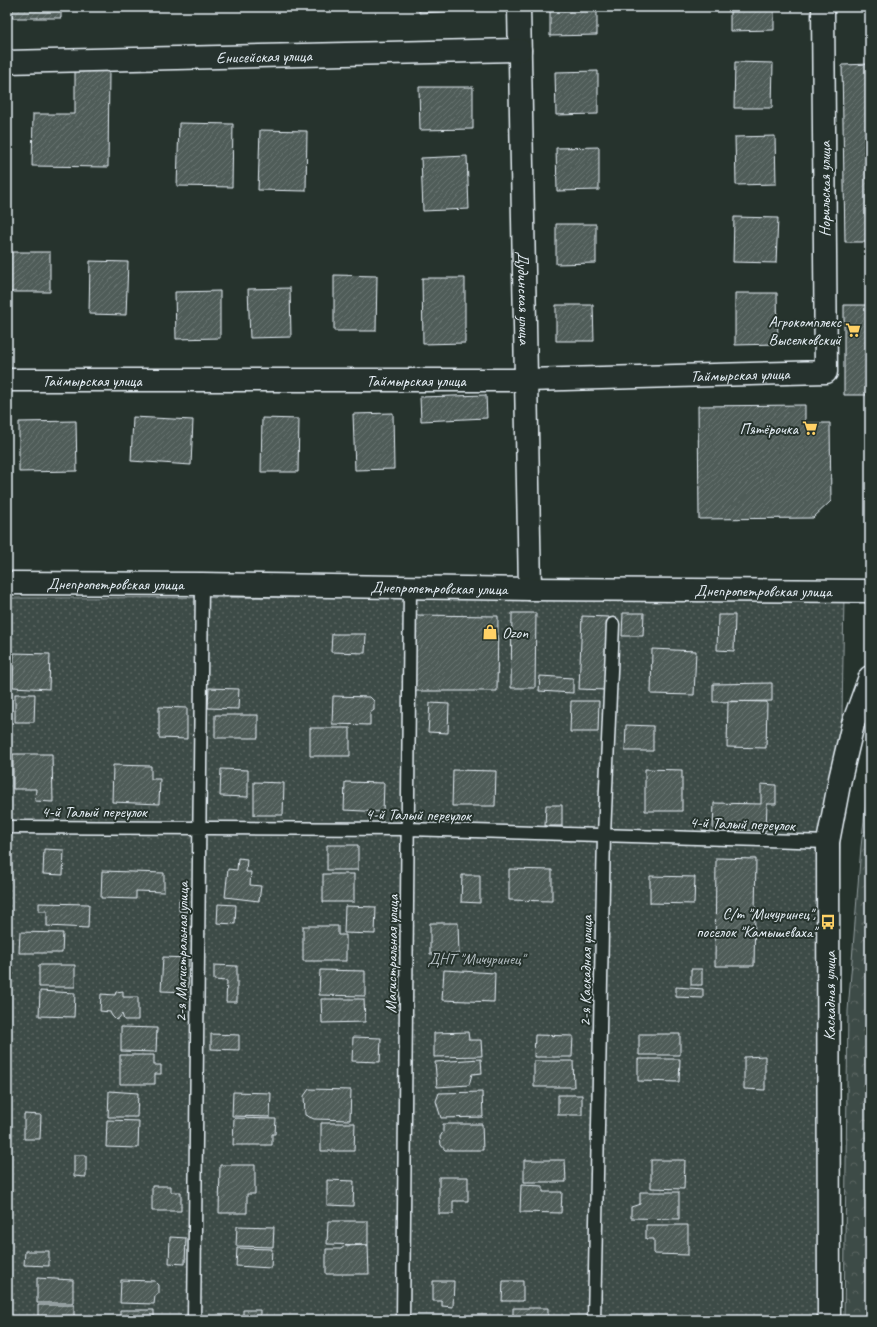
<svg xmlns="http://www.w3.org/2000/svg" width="877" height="1327" font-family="Caveat,sans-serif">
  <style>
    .forest { fill: url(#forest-crowns); stroke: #939ea0 }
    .garden { fill: url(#garden-dots); stroke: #939ea0 }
    .building { fill: url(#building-hatch); stroke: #e8f1f8 }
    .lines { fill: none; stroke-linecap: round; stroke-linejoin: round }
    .service-casing { stroke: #e8f1f8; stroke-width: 15 }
    .minor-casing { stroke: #e8f1f8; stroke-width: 25 }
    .tertiary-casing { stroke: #e8f1f8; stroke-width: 25 }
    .service { stroke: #26332d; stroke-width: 12 }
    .minor { stroke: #26332d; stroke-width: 22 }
    .tertiary { stroke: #26332d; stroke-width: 22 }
    .labels { text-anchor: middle; stroke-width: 4; stroke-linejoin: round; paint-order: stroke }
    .street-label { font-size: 16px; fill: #e8f1f8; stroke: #26332d }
    .poi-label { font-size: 16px; fill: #e8f1f8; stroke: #26332d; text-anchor: end }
    .park-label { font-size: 16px; fill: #b5bfc3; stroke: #26332d }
  </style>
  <defs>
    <pattern id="forest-crowns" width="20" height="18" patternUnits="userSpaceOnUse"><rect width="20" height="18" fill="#3e4b47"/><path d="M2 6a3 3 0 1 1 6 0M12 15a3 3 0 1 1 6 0" fill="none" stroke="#5a6562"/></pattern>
    <pattern id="garden-dots" width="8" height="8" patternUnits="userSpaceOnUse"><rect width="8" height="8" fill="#3e4b47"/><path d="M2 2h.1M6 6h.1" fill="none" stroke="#5a6562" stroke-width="1.8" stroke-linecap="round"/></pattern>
    <pattern id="building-hatch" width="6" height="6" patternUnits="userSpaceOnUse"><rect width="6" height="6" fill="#505c59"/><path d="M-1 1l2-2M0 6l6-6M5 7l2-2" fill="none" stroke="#697472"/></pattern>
  </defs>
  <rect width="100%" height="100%" fill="#26332d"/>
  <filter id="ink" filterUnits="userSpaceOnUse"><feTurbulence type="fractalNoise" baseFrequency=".025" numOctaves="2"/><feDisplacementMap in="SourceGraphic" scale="8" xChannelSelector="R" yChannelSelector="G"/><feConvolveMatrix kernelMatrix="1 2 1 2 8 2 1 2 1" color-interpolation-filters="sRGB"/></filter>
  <g filter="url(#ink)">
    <path class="forest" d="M870,766v554h-26l4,-309 13,-164z"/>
    <path class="garden" d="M844,596l-12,724h-825v-722z"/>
    <path class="building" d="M12,7h49v11h-49z
      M419,7h42v4l-42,2z
      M550,7h47v28l-47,1z
      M730,7h44v23l-44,1z
      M735,62l38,1 -1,45h-38z
      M870,64v178h-25l-3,-177z
      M75,70l34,1 -1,96 -76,-1 1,-52h42z
      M598,71v43l-42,1 -1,-43z
      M419,87h54v42l-53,1z
      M179,123l54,1 -1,63 -55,-1z
      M260,130l47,1 -1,60 -48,-1z
      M775,136l1,48 -40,1 -1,-48z
      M599,147v43l-42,1 -1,-43z
      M467,156l2,53 -46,2 -2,-53z
      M734,217l44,1 -2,45 -43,-1z
      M556,224h40v39l-40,1z
      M10,252h40v40h-40z
      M90,261l38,1 -2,53 -37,-1z
      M334,275l43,1 -1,55h-42z
      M422,278h43v65l-42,1z
      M290,288l1,49 -41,1 -2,-49z
      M220,291v47l-44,1 -1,-47z
      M735,293h42l1,51 -43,1z
      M556,305h37l1,36h-38z
      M844,305h26v90h-26z
      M486,395l1,23 -66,3 -1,-24z
      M805,405v18h25l1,78 -18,17 -114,1 -1,-113z
      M393,413l1,56 -39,1 -2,-56z
      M133,417l60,3 -2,45 -60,-4z
      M262,418l37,1 -1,53h-37z
      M76,421l1,50 -58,1v-50z
      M512,613h24l-1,75h-24z
      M623,613h21l-1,23h-21z
      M414,615l84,1 -1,75h-84z
      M718,615h17l-1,36 -17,-1z
      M582,616l27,1 -3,73 -27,-1z
      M332,634h34l-1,19 -34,-1z
      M652,649l44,2 -2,44 -43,-1z
      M14,653l36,1 -1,35 -36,-2z
      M540,676l33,2v15l-34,-2z
      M772,683v18l-59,1v-18z
      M209,688l30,1 -1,20 -30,-1z
      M15,694h20l-1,28h-19z
      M333,696l37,1 4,4v9l-4,3v12l-38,-1z
      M571,701h28l-1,31h-28z
      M728,701l39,1 -1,46 -39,-1z
      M430,703l19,1 -1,29 -20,-1z
      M159,707l28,1v31l-28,-1z
      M215,715h43v23h-43z
      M626,725l27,1v25h-28z
      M310,728h40v28h-40z
      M13,754h39l1,48 -18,-1 1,-12h-23z
      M113,765l38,1v13h9l-1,25 -47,-2z
      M221,769l27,1v27l-28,-1z
      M645,769l37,1v41h-37z
      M453,770l43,1 -1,35h-43z
      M254,782l30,1 -1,32h-29z
      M345,782l39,1 -1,29 -39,-2z
      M761,784l15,1v19h-9l-1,27 -53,-2 1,-26 47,1z
      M546,805h16v21h-17z
      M327,845h31v25h-31z
      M44,849l20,1 -1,25 -20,-1z
      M238,858l9,1 -1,13h5l-1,13 11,1 -2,15 -34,-4 3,-28 9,1z
      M716,858l40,1 -2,107h-39z
      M509,869l43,1v31l-43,-1z
      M102,871l62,2v19l-28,-1v8l-35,-1z
      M323,874h31v28h-31z
      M462,875h18v28l-19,-1z
      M650,876l45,1 -1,27 -44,-1z
      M179,900l8,1v11l-8,-1z
      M39,903l50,1 -1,24 -41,-2v-15h-8z
      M218,904l18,1 -1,19 -18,-1z
      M345,906l31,1 -1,27 -31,-1z
      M430,923h28l1,31h-29z
      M303,926h35v9h8v26h-43z
      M20,932l43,1 -1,20h-43z
      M163,957l26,1 -1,34 -27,-1z
      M39,965h36v22h-36z
      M214,965l23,1v36h-11l1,-21 -13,-1z
      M691,969h11v16h-11z
      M320,970l45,1v25l-46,-1z
      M444,970l51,3 -1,29 -52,-2z
      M676,987l27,2v9l-27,-1z
      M40,991l35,2 -1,24 -35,-1z
      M123,991v6h15v23h-14l-2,-6 -3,4 -3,2 -4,-4 -2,-4 -10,-1 1,-17 14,1 1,-3z
      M321,999h43l1,23 -43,1z
      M121,1027l36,1 -1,24 -35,-1z
      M468,1032l1,8h12l1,16 -48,1v-24z
      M211,1034l28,1v15l-28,-1z
      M639,1034h41v21h-41z
      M535,1035l38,1 -1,21h-38z
      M353,1037l28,1 -1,24 -28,-1z
      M120,1055h34v10h7v9h-6v10h-35z
      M765,1056v34l-21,-1v-32z
      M481,1059l1,14 -10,1 -3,11 -32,2 -2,-25z
      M638,1059h42l-1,23 -41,-1z
      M534,1061h39l1,26h-40z
      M309,1089l42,1 -1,30 -36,-1 -9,-4 -1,-19z
      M109,1091l29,2 -1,24h-29z
      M233,1092l38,1 -1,24 -38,-1z
      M482,1092l1,25 -42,1 -5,-17 3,-8z
      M558,1095h24v20h-24z
      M24,1114l17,1 -1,24h-16z
      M234,1118l42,1 -1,15h-3v11h-39z
      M107,1120l32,1 -1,27 -32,-1z
      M321,1123h34l-1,28h-33z
      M443,1124h39l1,26h-38l-4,-5 -1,-8 3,-5z
      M74,1155h12v22l-12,-1z
      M524,1160h41l1,22h-42z
      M651,1160h34l-1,29 -33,-1z
      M220,1165h35v29h-8v19h-28z
      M439,1177h29v24h-15v13h-14z
      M327,1180l27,1 -1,25 -26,-1z
      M521,1185l22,1v6h19l-1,21 -41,-1z
      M152,1186h19v6h10v19h-29z
      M640,1192h39v27l-48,-1v-11l9,-3z
      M328,1221h40v24l-41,-1z
      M646,1225h42v30l-34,-1v-15h-8z
      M237,1226l37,1 -1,20 -37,-1z
      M170,1237l16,1 -1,26 -16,-1z
      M368,1245l1,29h-43v-25h15l4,-3z
      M237,1248l35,1 -1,19 -35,-2z
      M25,1251h24v15l-25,-1z
      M37,1278l36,2v23h-36z
      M121,1280l34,1 4,4v8l-4,3 -1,8 -34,-1z
      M433,1281h21l-1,26 -11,-1v-5h-9z
      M503,1281h20v20h-21z
      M38,1305h36v15h-38l2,-2z
      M513,1308h35v12h-35z
      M120,1310h34v8l2,2h-36z
      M243,1310h17v10h-17z"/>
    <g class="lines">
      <g class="service-casing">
        <path id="service" d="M7,827l401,2 420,13
          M194,1320l8,-736
          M403,1320l7,-732
          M594,1320l10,-485 9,-211"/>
      </g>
      <g class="minor-casing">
        <g id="minor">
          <path id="s1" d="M519,7l11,582"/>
          <path id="s2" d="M7,62l513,-12"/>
          <path id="s3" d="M7,380h520l299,-8 -3,-365"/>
        </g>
      </g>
      <g class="tertiary-casing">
        <g id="tertiary">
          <path id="s4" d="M7,583l195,1 328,5 340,2"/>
          <path d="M829,1320l-1,-478 12,-63 13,-55 17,-47"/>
        </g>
      </g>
      <use href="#service" class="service"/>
      <use href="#minor" class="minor"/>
      <use href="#tertiary" class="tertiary"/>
    </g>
  </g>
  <defs>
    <g id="supermarket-bare" transform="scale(1.2)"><path d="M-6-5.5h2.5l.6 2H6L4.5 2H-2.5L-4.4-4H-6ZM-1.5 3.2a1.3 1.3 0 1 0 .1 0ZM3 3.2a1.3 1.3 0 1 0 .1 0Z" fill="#ffd166" stroke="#26332d" stroke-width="2.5" paint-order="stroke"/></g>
    <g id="shop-bare" transform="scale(1.2)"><path d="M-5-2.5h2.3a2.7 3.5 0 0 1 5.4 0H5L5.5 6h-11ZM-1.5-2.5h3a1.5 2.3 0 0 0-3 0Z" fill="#ffd166" stroke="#26332d" stroke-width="2.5" paint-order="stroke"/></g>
    <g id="bus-bare" transform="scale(1.2)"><path d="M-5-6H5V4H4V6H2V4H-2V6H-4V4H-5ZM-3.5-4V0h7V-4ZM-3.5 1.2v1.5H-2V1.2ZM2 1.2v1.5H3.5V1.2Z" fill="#ffd166" stroke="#26332d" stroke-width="2.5" paint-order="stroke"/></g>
  </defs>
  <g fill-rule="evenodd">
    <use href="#supermarket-bare" x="853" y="330"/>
    <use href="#supermarket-bare" x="810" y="428"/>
    <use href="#shop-bare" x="490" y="632"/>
    <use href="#bus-bare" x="828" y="922"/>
  </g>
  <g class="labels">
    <g class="street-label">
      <text dy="6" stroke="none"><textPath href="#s2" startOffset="257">Енисейская улица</textPath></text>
      <text transform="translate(824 189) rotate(-90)" y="6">Норильская улица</text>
      <text dy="6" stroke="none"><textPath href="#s1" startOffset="291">Дудинская улица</textPath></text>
      <text dy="6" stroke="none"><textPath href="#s3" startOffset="733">Таймырская улица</textPath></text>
      <text dy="6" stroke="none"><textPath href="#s3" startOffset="85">Таймырская улица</textPath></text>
      <text dy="6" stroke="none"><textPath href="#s3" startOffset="409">Таймырская улица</textPath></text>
      <text dy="6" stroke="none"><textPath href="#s4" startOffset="108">Днепропетровская улица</textPath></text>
      <text dy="6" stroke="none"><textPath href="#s4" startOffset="432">Днепропетровская улица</textPath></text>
      <text dy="6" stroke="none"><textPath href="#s4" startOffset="756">Днепропетровская улица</textPath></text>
      <text x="94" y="817">4-й Талый переулок</text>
      <text transform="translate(418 814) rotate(1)" y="6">4-й Талый переулок</text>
      <text transform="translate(742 823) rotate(2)" y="6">4-й Талый переулок</text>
      <text transform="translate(181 952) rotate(-89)" y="6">2-я Магистральная улица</text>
      <text transform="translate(391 954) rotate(-89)" y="6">Магистральная улица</text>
      <text transform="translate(585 971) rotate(-89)" y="6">2-я Каскадная улица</text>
      <text transform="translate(829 996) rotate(-90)" y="6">Каскадная улица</text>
    </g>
    <g class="poi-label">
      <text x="841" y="327">Агрокомплекс<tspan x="841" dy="18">Выселковский</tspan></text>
      <text x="798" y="434">Пятёрочка</text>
      <text x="502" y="638" text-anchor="start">Ozon</text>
      <text x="816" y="919">С/т "Мичуринец",<tspan x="816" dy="18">поселок "Камышеваха"</tspan></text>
    </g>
    <g class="park-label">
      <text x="476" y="964">ДНТ "Мичуринец"</text>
    </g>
  </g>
  <rect width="877" height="1327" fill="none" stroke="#26332d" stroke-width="24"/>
  <rect x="12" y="12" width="853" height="1303" fill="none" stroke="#e8f1f8" stroke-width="1.5" filter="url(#ink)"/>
</svg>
